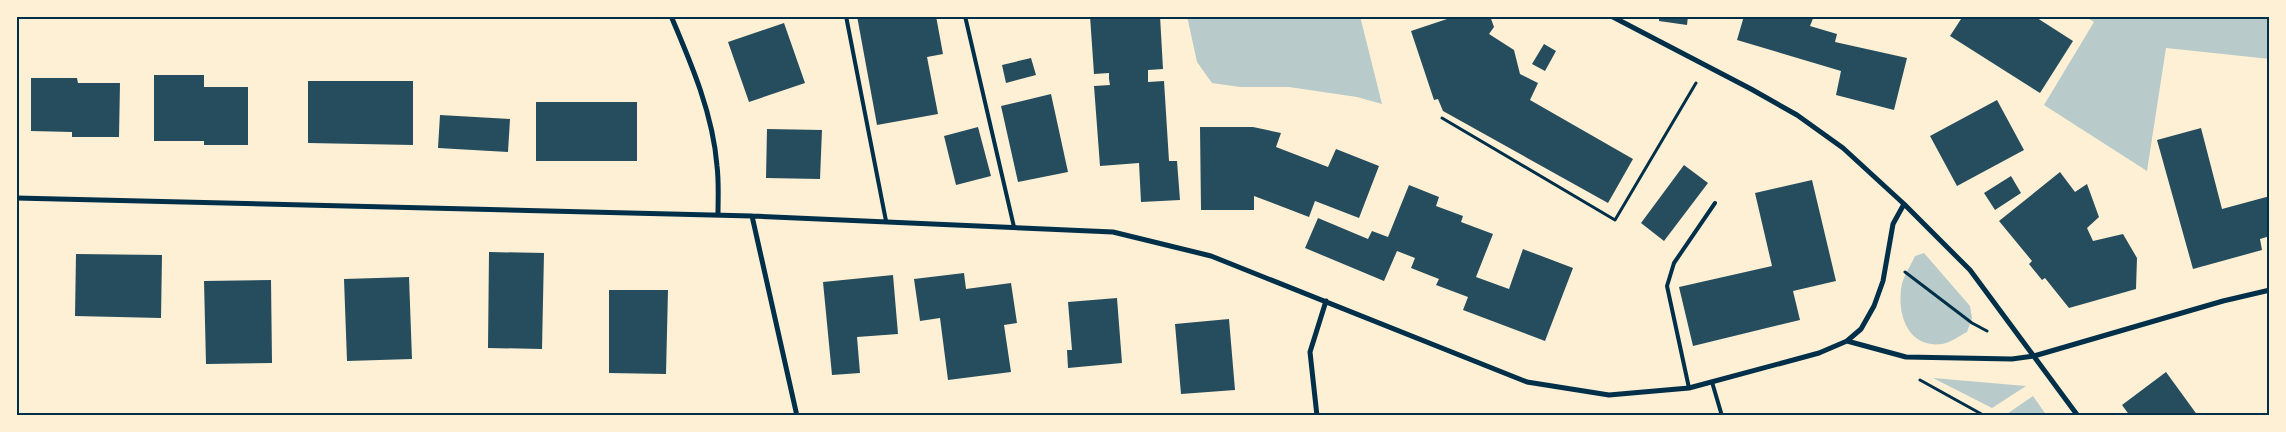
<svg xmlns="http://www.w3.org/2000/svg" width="2286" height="432" font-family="Lato,sans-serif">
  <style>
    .green { fill: #b9caca }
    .building { fill: #264d5e }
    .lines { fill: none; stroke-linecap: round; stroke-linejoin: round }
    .path { stroke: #003049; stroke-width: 3 }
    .service { stroke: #003049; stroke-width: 4 }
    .minor { stroke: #003049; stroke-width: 5 }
    .neatline { fill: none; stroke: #003049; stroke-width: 2 }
  </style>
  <rect width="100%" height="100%" fill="#fdf0d5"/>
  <path class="green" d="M1187,16h173l22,88 -25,-7 -68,-10h-49l-28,-4 -15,-21z
    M2084,16h186v43l-104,-11 -19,123 -103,-66 50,-83z
    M1924,253l46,53 2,12 -5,14c-8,4 -17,11 -25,12 -35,5 -46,-32 -40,-60 2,-9 9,-19 13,-28z
    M1933,378l93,8 -34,22z
    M2033,396l14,20h-43z"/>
  <path class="building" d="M857,16h79l7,38 -16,3 11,57 -61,11z
    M1090,16h70l3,53 -15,1v12l16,-1 5,80h8l3,39 -39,2 -2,-39 -39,3 -6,-80 16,-1 -1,-6v-6l-15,1z
    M1456,16h34l4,11 -5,7 25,16 6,24 18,9 -8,17 103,59 -25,44 -165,-92 -5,-12 -4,1 -23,-69z
    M1659,16h29l-1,9 -28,-4z
    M1744,16h70l-4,10 27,8 -2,8 72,16 -13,52 -58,-15 5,-24 -104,-31z
    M1963,16h71l39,25 -33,52 -90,-57z
    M784,23l21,60 -56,19 -21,-60z
    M1544,44l12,7 -11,20 -13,-7z
    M1031,58l5,17 -30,8 -4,-18z
    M154,75h50v12h44v58h-44v-4h-50z
    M31,78h46l1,5h42l-1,54h-47v-5l-41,-1z
    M308,81h105v64l-105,-2z
    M1051,94l17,78 -50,10 -17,-76z
    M1997,100l27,50 -67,36 -27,-50z
    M536,102h101v59h-101z
    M440,115l70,4 -2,33 -70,-4z
    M978,127l13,49 -35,9 -12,-49z
    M1200,127h53l28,6 -5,14 52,20 8,-18 43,17 -20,52 -44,-17 -6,16 -55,-21v14h-53z
    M2201,128l21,81 48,-13v40l-10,3 2,11 -69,19 -36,-129z
    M767,129l55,1 -2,49 -54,-1z
    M1684,165l24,18 -44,58 -23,-18z
    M2060,172l15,20 12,-8 12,33 -12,11 6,13 30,-7 14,24 -1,31 -67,19 -24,-30 -3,2 -13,-16 3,-3 -33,-40z
    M2011,176l10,17 -26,17 -11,-17z
    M1812,180l24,101 -43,10 7,29 -107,26 -14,-59 93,-21 -17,-73z
    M1409,185l30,12 -3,9 27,10 -2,6 32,12 -17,43 33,12 14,-40 50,19 -28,73 -82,-31 5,-13 -32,-12 3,-6 -28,-11 4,-10 -18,-7 -13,30 -79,-33 13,-30 50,21 4,-8 16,6z
    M489,252l55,1 -2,96 -54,-1z
    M76,254l86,1 -1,63 -86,-2z
    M964,273l2,16 45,-6 6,40 -13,2 7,47 -63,8 -8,-62 -20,3 -6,-42z
    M893,275l5,59 -41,3 3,36 -28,2 -9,-93z
    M409,277l3,82 -65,2 -3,-82z
    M271,280l1,83 -66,1 -2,-83z
    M609,290h59l-2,84 -57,-1z
    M1117,298l5,65 -54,5 -1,-18h5l-4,-48z
    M1229,319l6,71 -54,4 -6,-70z
    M2166,372l32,44h-68l-8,-11z"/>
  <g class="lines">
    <path class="path" d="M1442,118l173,102 81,-137
      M1905,272l67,51 15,8
      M1920,380l65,36"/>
    <path class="service" d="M846,16l40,205
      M965,16l49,211
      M1712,382l10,34
      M1689,388l-22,-102 7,-23 41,-60"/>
    <path class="minor" d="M671,16c20,47 42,98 46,150 2,16 1,33 1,49
      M1611,16l140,73 46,26 46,33 61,56 66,66 108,146
      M16,198l736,18 361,16 98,24 316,126 82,13 80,-7 130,-35 28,-12 14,-12 13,-23 9,-25 10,-57 11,-20
      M752,216l45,200
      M1847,341l59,16 106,2 22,-3 189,-55 47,-11
      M1317,416l-7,-64 16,-51"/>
  </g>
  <rect width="2286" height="432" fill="none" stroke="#fdf0d5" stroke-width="35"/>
  <rect x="18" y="18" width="2250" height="396" class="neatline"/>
</svg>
